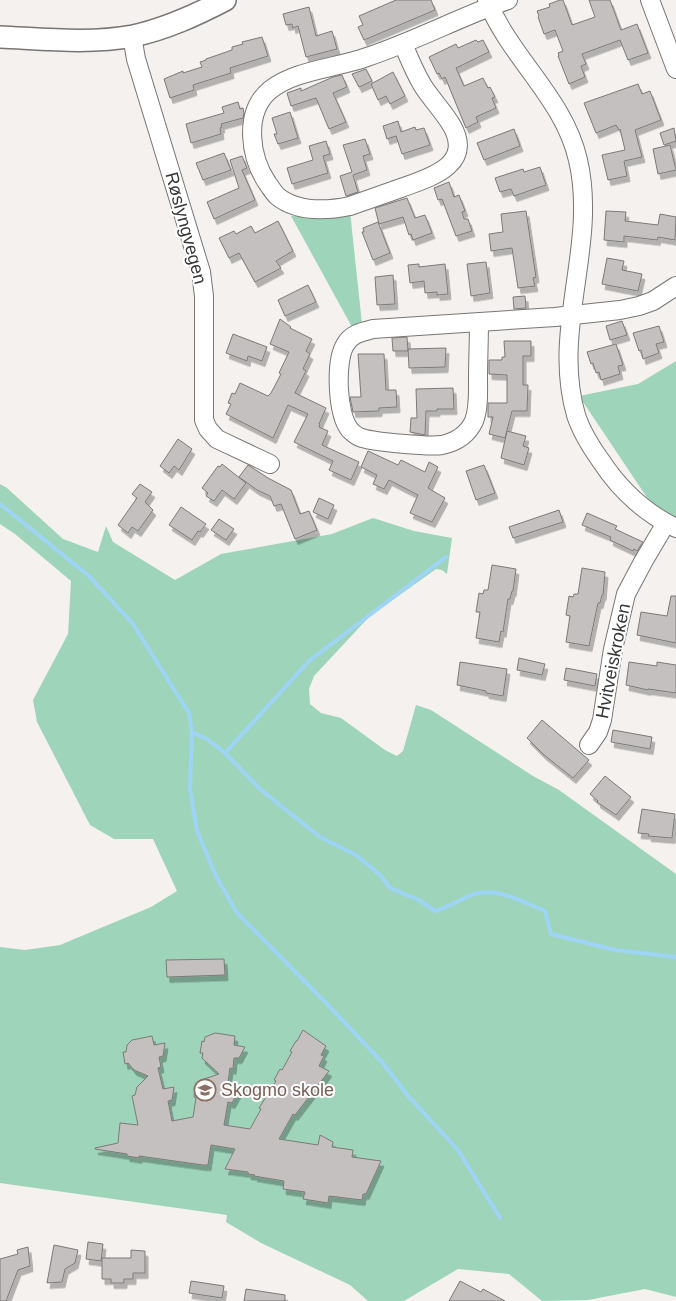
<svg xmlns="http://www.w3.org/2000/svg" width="676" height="1301" font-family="Arial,sans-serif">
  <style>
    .green { fill: #9ed5ba }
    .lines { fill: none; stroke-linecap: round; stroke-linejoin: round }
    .stream { stroke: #9ed4f6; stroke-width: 4 }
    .building { fill: #c4c0bf; stroke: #7d7979; filter: url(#shadow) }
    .minor-casing { stroke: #787674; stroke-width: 20 }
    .major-casing { stroke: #787674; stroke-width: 24 }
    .minor { stroke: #fff; stroke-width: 18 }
    .major { stroke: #fff; stroke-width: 21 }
    .labels { text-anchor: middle; stroke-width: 4; stroke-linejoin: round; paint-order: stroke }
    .street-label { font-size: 18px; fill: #373635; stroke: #fff }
    .education-label { font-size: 18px; fill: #785e54; stroke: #fff; text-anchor: start }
  </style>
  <defs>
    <filter id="shadow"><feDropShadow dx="3" dy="5.5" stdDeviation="0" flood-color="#0004"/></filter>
  </defs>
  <rect width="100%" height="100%" fill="#f4f1ef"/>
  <path class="green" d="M350,211l12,113 -10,3 -61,-111z
    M676,361v158l-20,-8 -77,-115 59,-12z
    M0,484l7,4 56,51 35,13 8,-26 7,16 62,38 46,-26 111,-20 41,-16 41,13 38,7 -5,36 -5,-4 -6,-1 -67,48 -55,59 -5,13 1,15 11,9 20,5 44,32 12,6 6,-5 13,-46 15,5 102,66 26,14 117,84v423l-31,-8 -57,11 -46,1 -33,-27 -51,-5 -54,32h-36l-18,-16 -89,-42 -35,-21 1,-7 -227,-32v-236l25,3 35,-5 91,-38 26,-16 -24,-52h-39l-24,-14 -53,-103 -4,-22 35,-66 3,-53 -56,-47 -15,-10z"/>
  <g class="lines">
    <path class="stream" d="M0,504l89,72 44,48 56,89 3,19 -2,57 7,42 19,45 21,37 93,94 51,54 28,36 49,53 42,68
      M192,732l15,7 18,14 36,37 59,47 36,18 24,20 10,13 29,12 16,11c14,-4 26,-12 39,-17 24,-7 49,8 71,17l6,23 64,16 61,7
      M225,753l84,-92 137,-104"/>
  </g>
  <path class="building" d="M396,0h35l4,10 -71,30 -6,-13 5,-2 -4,-9z
    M560,0h3l9,25 23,-8 -6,-17h21l11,30 16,-6 11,29 -20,7 -8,-20 -38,14 4,10 -5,2 4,11 -16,7 -11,-28h1l-1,-3 5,-2 -8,-21 -11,4 -6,-17 1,-1 -2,-5 13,-4 -1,-3z
    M309,7l7,29 16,-5 5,18 -31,8 -8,-31 -5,2 -1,-4 -6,1 -3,-11z
    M262,37l6,19 -38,12 1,5 -38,12 1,5 -24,8 -6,-19 19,-8v2l19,-6 -2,-5 6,-2v-1l26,-9v-3l11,-3 -1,-2z
    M476,40l2,2 5,-2 6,12 -33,16 8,18 19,-8 5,10 2,-1 5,10 -3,1 4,10 -20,9 2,5 -12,6 -21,-51 -3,2 -3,-6 -2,1 -8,-17 27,-13 2,4z
    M366,69l6,12 -13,6 -7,-13z
    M393,72l12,24 -15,8 -4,-8 -8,4 -7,-16z
    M342,75l5,12 -14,6 13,29 -17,7 -13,-31 -25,8 -4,-13 14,-5v3l32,-14z
    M638,84l4,10 8,-3 11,29 -26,10 7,27 -18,4 3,15 -19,4 -6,-25 23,-5 -5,-21 -1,1 -3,-5 -20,8 -12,-30z
    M238,102l2,7 3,-1 1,5 -1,5 -22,6 1,3 -2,1 1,6 -30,9 -5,-19 38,-11 -2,-6z
    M290,112l8,26 -20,6 -4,-10h3l-5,-16z
    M398,121l3,11 14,-5 1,3 8,-2 6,17 -28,9 -6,-18 -9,3 -4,-13z
    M674,128l2,13 -12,4 -4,-12z
    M514,129l6,17 -36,14 -7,-17z
    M365,139l5,15 -7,2 4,14 -14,5 5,17 -12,4 -6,-20 12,-4 -9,-27z
    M326,141l4,13 -7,2 5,17 -36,11 -5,-16 26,-8 -4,-14z
    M670,145l6,25 -18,4 -5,-25z
    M224,153l7,17 -28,10 -7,-17z
    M242,156l5,12 -5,2 13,30 -41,19 -7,-17 32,-14 -9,-28z
    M540,167l6,18 -32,11 -3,-7 -11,3 -5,-14 28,-9 1,3z
    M449,182l5,15 5,-2 6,16 -3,1 2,7h4l4,12 -16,5 -14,-37 -4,1 -4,-12z
    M407,198l8,20 10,-3 7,18 -19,7 -2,-6 -2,1 -6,-18 -24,7 -4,-16z
    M526,211l10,66 -3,1 2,8 -17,2 -6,-40 -21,3 -2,-17 14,-2 -2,-18z
    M606,211l20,1 -1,9 33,4 2,-11 16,3 -1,23 -17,-3 -1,3 -33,-4v6l-20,-2z
    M278,221l15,30 -17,10 5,7 -26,14 -16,-29 -10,5 -10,-20 15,-7 2,3 15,-8 4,7z
    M378,222l12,31 -17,7 -11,-28h2l-1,-4z
    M607,258l17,3 -2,9 20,4 -4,17 -36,-7z
    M486,262l4,31 -19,3 -4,-32z
    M419,264v3l26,-3 3,30 -11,1v-3l-12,1 -1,-12 -14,2 -2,-18z
    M393,275l2,29 -18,1 -2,-28z
    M308,285l8,17 -31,14 -7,-16z
    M525,296l1,12 -12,1 -1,-12z
    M280,319l11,8 -1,1 22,11 -6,12 4,3 -7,15 3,2 -11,22 31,15 -7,16h1l-1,3 9,4 -6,14 37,17 -8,18 -22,-10 4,-9 -39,-19 14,-28 -20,-9 -15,33 -47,-24 5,-10 -3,-1 4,-10 3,1 5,-11 28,13 3,-3 10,-19 -2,-1 10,-21 -19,-8z
    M622,321l5,14 -17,5 -4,-14z
    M659,326l5,16 -8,2 3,9 -16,6 -2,-9 -2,1 -6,-18z
    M233,334l34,13 -5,14 -14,-5 -1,5 -21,-8z
    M407,337l1,14h-15l-1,-13z
    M504,341h27v15h-8v29h5l-1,26h-15l-7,27 -16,-4 4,-17h-5v-14h19v-28l-18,-1v-14h13v-3h3z
    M616,344l7,21 -5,1 2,8 -19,6 -2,-8 -3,1 -3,-10 -2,1 -4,-12z
    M446,348l-1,19 -36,1 -1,-19z
    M358,354h26l2,36h10l1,17 -18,1v3l-26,1 -3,-15h11z
    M453,388l1,21h-17v2h-11l-1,24 -15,-3 1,-14h6l-1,-29z
    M507,431l19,5 -3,10 6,2 -5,17 -23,-7z
    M178,439l14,10 -13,21 -5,-4 -5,7 -9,-7z
    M368,451l30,14 3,-5 24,12 4,-10 9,5 -10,21 17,10 -13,24 -22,-9 8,-18 -29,-15 -5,9 -11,-5 4,-9 -16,-8z
    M222,464l24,19 -12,16 -12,-9 -8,11 -8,-5 2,-3 -6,-5 16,-22 2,1z
    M248,465l20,13 23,12 9,24 9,-3 8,19 -22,9 -14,-35 -7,2 -4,-10 -13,-6 -18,-13z
    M484,465l11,28 -19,7 -10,-29z
    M140,484l12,8 -7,10 8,8 -15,21 -6,-4 -4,6 -10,-8 19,-27 -5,-4z
    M319,498l15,7 -6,14 -15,-7z
    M181,507l25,17 -6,8 -2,-1 -6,9 -23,-15z
    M559,510l4,12 -50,16 -4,-11z
    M587,513l30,13 -2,3 28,13 -6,9 -3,-2 -1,2 -23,-11 1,-3 -29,-12z
    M219,519l15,10 -8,11 -15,-10z
    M492,565l24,4 -3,22h-1l-2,8h-2l-5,33 -2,-1 -2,11 -23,-4 4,-26h-4l3,-19 4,1 1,-4h4z
    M582,568l23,4 -2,23h-1l-2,8h-2l-9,43 -23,-4 4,-26 -4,-1 3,-19 4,1 1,-3h4z
    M671,596h5v47l-39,-8 4,-23 26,4z
    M519,658l26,6 -3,11 -25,-5z
    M460,662l47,7 -4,27 -17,-3v-2l-29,-6z
    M629,662l28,4v-4l19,3v28l-28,-4v1l-22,-5z
    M566,668l31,6 -2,12 -31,-6z
    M542,720l47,40 -16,18 -30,-24 -16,-16z
    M613,730l39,7 -2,12 -39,-7z
    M605,776l26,21 -15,18 -19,-13 1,-1 -8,-7z
    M642,809l33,5 -3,24 -24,-2 1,-2 -11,-1z
    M224,959l1,16 -58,2 -1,-17z
    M303,1030l23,16 -5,9 3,1 -5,10 10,5 -34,44 -2,-1 -14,25 39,6 2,-10 13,7 -1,5 21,3 -1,7 29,4 -15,33h-3l-1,6 -33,-4 -1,7 -25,-4 2,-7 -22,-3 1,-8 -30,-5 1,-1 -7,-1v-2l-23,-3 10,-20 -24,-4 -3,20h-5l-64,-9v2l-12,-2v-2l-32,-5v-1l23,-5 2,-20 18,2 -6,-29 3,-1 2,-8 11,-11 -14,-6 -6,-7 -3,1 -2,-12h3l1,-7 5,-5 20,-4 2,9 11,-2 -2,13 -4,1 2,10 -3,1 5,21 11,-2 -2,13 -4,1 4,20 21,-4 3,-19 -2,-1 1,-11h3v-4l6,-3 15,-5 -17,-16 1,-5h-3l2,-12 2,1 1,-5 10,-4 20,3 -1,9 11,2 -6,11h-5l-1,11 -3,-1 -3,22 11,2 -6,11 -4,-1 -4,23 26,4 11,-20 -2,-1 17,-27 -2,-1 6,-11 2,1 10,-18 -2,-1 6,-10h1z
    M88,1242l15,2 -2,17 -15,-2z
    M54,1245l24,5 -3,13 -10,6 -3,13 -15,1z
    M28,1247l2,19 -12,4 -12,31h-6v-42l18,-5 -1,-4z
    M131,1250l14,1v22h-12v6h-9v4h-13v-4h-9v-21h29z
    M191,1281l33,5 -2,12 -33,-5z
    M460,1281l21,11 2,-3 22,12h-56z
    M246,1289l39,6v6h-41z"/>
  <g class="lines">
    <g class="minor-casing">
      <path id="minor" d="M487,0c23,58 77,98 91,160 20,85 -27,170 -2,255 5,16 15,32 25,46 19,29 44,52 75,67
        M650,0l26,69
        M132,36l4,23 65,213 3,24v124l4,9 9,10 53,25
        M403,44c6,14 12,29 20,42 9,14 21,26 29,40 22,40 -24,52 -51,62 -17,6 -34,12 -51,18 -24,5 -52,7 -73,-10 -3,-3 -6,-8 -9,-12 -18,-26 -25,-71 2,-94 25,-20 67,-22 97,-33 48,-16 93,-40 141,-57
        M479,322c0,19 -1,38 -1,57 0,14 1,29 -4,42 -6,13 -18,21 -32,24 -13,2 -67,-3 -80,-7 -4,-1 -9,-5 -12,-8 -13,-15 -15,-68 -5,-85 6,-11 16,-13 28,-16l182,-12 65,-7 19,-4 14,-5 23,-15
        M589,745l9,-13 4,-12 11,-71 13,-55 17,-32 23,-39"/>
    </g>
    <g class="major-casing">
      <path id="major" d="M0,37c44,2 90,7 133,-1 33,-7 63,-21 92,-36"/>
    </g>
    <use href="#minor" class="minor"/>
    <use href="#major" class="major"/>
  </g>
  <defs>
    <g id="school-ring" transform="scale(1.125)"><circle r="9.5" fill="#fff" stroke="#8d6e63" stroke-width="1.5"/><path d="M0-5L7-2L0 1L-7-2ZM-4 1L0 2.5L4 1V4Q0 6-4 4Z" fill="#8d6e63"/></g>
  </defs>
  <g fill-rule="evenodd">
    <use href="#school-ring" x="205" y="1090"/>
  </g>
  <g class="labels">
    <g class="street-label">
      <text transform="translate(186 228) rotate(75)" y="6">Røslyngvegen</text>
      <text transform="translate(613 661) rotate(-79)" y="6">Hvitveiskroken</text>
    </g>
    <g class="education-label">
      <text x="221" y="1096">Skogmo skole</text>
    </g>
  </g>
</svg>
